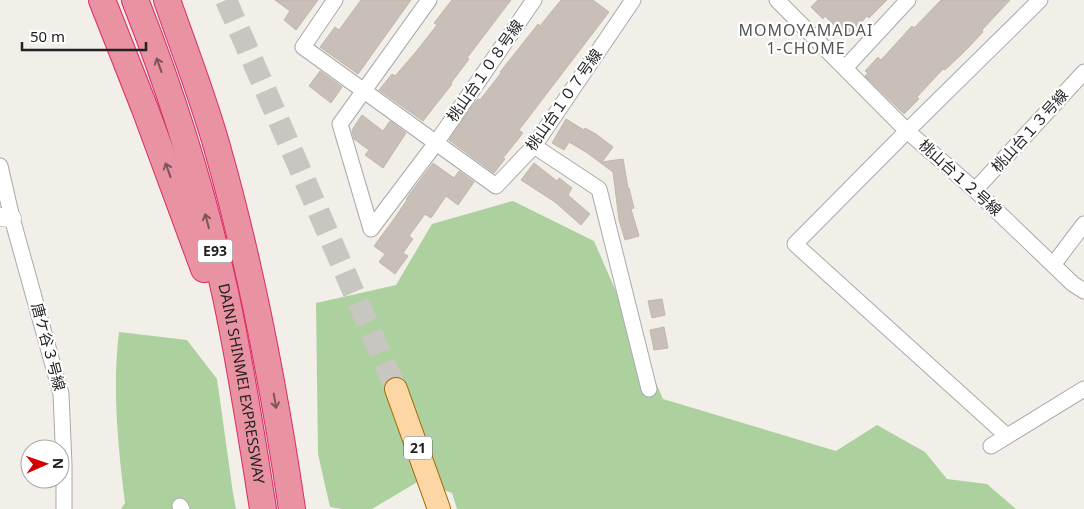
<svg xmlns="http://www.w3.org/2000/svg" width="1084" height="509" font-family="'Noto Sans','Noto Sans JP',sans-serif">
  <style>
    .forest { fill: #add19e }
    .building { fill: #c7bfb8; stroke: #c4b6ab }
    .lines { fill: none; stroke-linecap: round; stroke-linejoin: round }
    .primary-tunnel { stroke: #c8c6c1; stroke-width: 22; stroke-dasharray: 22 11; stroke-linecap: butt }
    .minor-casing { stroke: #a9a9a9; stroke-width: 17 }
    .tertiary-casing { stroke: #a9a9a9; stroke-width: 19 }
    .primary-casing { stroke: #a06b00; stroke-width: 24 }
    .motorway-casing { stroke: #dc2a67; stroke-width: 28 }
    .minor { stroke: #fff; stroke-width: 15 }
    .tertiary { stroke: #fff; stroke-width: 18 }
    .primary { stroke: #fcd6a4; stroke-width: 22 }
    .motorway { stroke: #e892a2; stroke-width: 26 }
    .oneway { stroke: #7b545c }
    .labels { text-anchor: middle; stroke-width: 4.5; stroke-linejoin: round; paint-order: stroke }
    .shield { fill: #fff; stroke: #646464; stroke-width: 1 }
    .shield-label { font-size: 14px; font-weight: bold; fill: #222 }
    .street-label { font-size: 15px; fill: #222; stroke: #fff }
    .neighbourhood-label { font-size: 16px; letter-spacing: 1px; fill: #555; stroke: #fff }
  </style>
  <rect width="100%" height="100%" fill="#f2efe9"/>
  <path class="forest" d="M513,201l81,40 69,158 173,52 41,-26 48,27 22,27 40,5 29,25h-559l-5,-16 -33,-12 -47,28h-30l-12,-2 -12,-53 -2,-151 80,-18 36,-61z
    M119,332l68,8 30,39 16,114 3,16h-115l4,-6c-7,-57 -13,-114 -6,-171z"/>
  <path class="building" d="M275,0h43l-22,30 -12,-10 6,-9z
    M361,0h50l-53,74 -38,-27 15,-20 4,3z
    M452,0h59l-44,58 2,1 -18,24 1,1 -29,37 -44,-31 13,-16 3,2 20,-23 22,-28 -3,-2z
    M561,0h32l16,12 -90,118 4,3 -20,25 2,1 -11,14 -45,-33 23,-34 6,-7 2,1 21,-27 -1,-1 38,-48 2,2z
    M818,0h69l-18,18 -2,-2 -20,22 -22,-22 -2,3 -12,-12z
    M941,0h69l-28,30 1,2 -18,19 -20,19 -2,-1 -26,28 2,2 -15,15 -39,-38 3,-3 -3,-2 13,-14 3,3 31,-34 2,2z
    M320,71l22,16 -11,16 -22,-17z
    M362,115l21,16 7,-10 16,12 -23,35 -18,-13 4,-5 -15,-11 -2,-9z
    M566,119l18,11 1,-2 11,6 17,13 -11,15 21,-3 5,29h1l5,20 -3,1 8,27 -14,4 -6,-20 -6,-48 -27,-20 -17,-10 -5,8 -12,-7z
    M433,163l21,15 5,-7 15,11 -16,23 -12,-9 -15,22 -6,-4 -16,22 4,3 -10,14 5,3 -13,18 -16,-12 6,-8 -11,-8 20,-27 13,-19 -1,-1z
    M534,163l23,18 2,-3 13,10 -4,7 22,19 -9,11 -26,-23 -34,-22z
    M662,299l3,16 -13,3 -4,-17z
    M664,327l4,21 -14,2 -4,-20z"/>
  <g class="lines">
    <path class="primary-tunnel" d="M226,0l170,389"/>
    <g class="minor-casing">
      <path id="minor" d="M335,0l-32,47 193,139 38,-40 99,-146
        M429,0l-89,124 31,105 65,-86 98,-143
        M777,0l130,131 -112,113 212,192
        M1040,0l-133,131 68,59 98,94 11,7
        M845,68l63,-68
        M534,146l65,43 50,200
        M0,166l12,52 49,176 3,71v44
        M975,190l109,-118
        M1053,265l31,-41
        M991,446l93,-57
        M180,506l2,3"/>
    </g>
    <g class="tertiary-casing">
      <path id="tertiary" d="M0,217l12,1"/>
    </g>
    <g class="primary-casing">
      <path id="primary" d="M396,389l43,120"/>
    </g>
    <g class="motorway-casing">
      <g id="motorway">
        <path d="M102,0l43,109 59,160"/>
        <path id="s1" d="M135,0c38,96 69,196 91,297 15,70 26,141 37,212"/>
        <path d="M167,0c17,49 36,97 50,147 34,119 57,240 75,362"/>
      </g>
    </g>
    <use href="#minor" class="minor"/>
    <use href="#tertiary" class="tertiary"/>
    <use href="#primary" class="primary"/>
    <use href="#motorway" class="motorway"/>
  </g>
  <defs><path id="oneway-shaft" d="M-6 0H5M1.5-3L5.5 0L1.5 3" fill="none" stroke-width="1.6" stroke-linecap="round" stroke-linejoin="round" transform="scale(1.25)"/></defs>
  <g class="oneway">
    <use href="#oneway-shaft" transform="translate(159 65) rotate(-110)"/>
    <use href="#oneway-shaft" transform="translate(168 170) rotate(-110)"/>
    <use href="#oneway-shaft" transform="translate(207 221) rotate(-105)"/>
    <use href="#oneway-shaft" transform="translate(275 401) rotate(80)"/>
  </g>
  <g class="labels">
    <g class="shield">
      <rect x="197.5" y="239.5" width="35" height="23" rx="4"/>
      <rect x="404" y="436.5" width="28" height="23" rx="4"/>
    </g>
    <g class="shield-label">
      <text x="215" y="256">E93</text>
      <text x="418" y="453">21</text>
    </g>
    <g class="street-label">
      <text transform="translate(485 71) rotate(-55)" y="5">桃山台１０８号線</text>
      <text transform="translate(564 100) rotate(-55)" y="5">桃山台１０７号線</text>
      <text transform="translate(1030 131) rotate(-48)" y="5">桃山台１３号線</text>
      <text transform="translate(960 178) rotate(42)" y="5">桃山台１２号線</text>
      <text transform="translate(48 347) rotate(75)" y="5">唐ケ谷３号線</text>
      <text dy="5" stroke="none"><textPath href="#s1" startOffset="399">DAINI SHINMEI EXPRESSWAY</textPath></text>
    </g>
    <g class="neighbourhood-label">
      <text x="806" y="36">MOMOYAMADAI<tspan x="806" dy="18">1-CHOME</tspan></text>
    </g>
  </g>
  <g transform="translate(45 464) rotate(88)"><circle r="24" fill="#ffffff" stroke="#a7a7a7"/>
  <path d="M0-4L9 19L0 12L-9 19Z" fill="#d40000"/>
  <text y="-8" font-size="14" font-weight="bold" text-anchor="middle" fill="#222222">N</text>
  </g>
  <path d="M22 42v8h124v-8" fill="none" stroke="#222222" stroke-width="2.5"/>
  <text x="30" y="42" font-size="15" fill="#222222" stroke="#ffffff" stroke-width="4" paint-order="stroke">50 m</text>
</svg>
